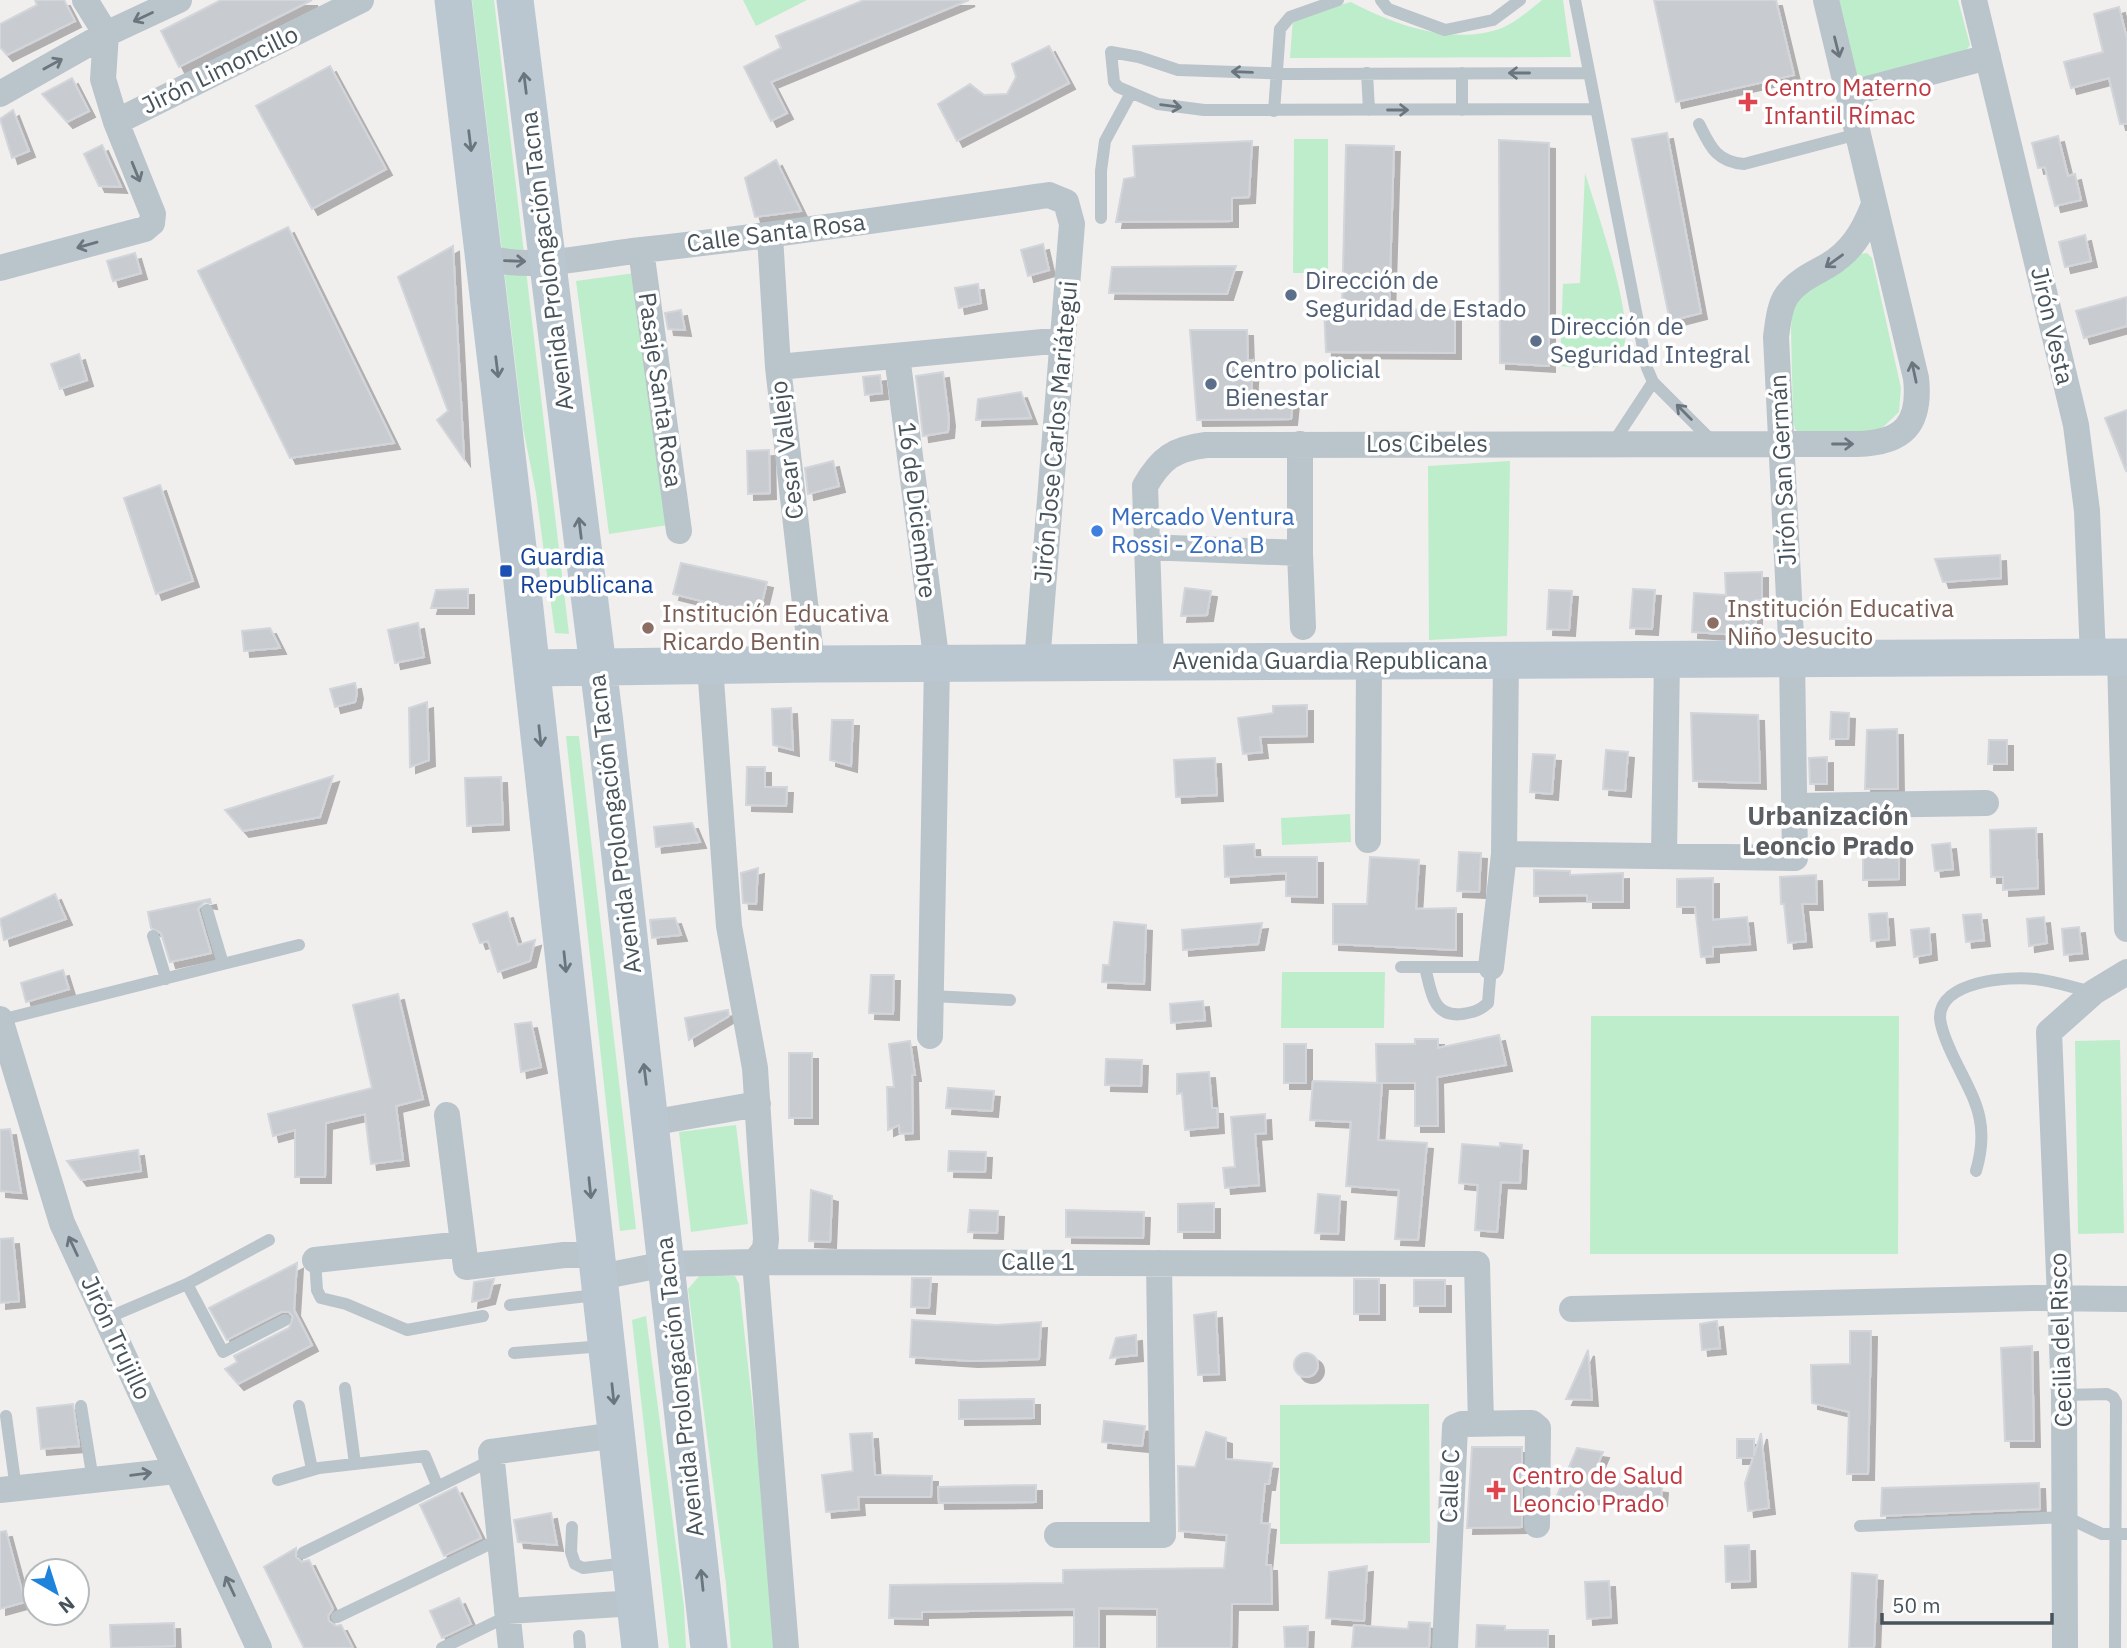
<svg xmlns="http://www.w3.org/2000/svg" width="2127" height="1648" font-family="'IBM Plex Sans',sans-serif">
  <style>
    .green { fill: #beedcb }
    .building { fill: #c8ccd1; stroke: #d2d5da; stroke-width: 2; filter: url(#shadow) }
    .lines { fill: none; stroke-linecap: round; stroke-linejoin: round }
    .lane { stroke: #bac4cb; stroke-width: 12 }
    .street { stroke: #bac4cb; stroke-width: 26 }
    .secondary { stroke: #bac7d0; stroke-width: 37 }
    .oneway { stroke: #6a757d }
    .oneway2 { stroke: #6a767e }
    .health-dot { fill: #e0444e; stroke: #fff; stroke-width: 2.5 }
    .service-dot { fill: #5c6f8a; stroke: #fff; stroke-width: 2.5 }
    .shop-dot { fill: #3f7fe0; stroke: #fff; stroke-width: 2.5 }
    .transit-dot { fill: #1a4fb4; stroke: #fff; stroke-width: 2.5 }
    .education-dot { fill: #8d6e63; stroke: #fff; stroke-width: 2.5 }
    .labels { text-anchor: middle; stroke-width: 7; stroke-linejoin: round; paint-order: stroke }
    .street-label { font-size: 24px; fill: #47535b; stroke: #fff }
    .health-label { font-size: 24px; fill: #be3a42; stroke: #fff; text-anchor: start }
    .service-label { font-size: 24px; fill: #4e5e75; stroke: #fff; text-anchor: start }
    .shop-label { font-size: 24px; fill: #366cbe; stroke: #fff; text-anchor: start }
    .transit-label { font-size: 24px; fill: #164399; stroke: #fff; text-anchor: start }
    .education-label { font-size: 24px; fill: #785e54; stroke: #fff; text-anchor: start }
    .neighbourhood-label { font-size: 26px; font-weight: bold; fill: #5b5f63; stroke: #fff }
  </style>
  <defs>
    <filter id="shadow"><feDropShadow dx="6" dy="6" stdDeviation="0" flood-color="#0004"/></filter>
  </defs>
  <rect width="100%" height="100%" fill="#f1eeee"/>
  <path class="green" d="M472,0h22l75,634 -14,-1 -19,-140 -13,-65z
    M743,0h64l-51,26z
    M1542,0h21l8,57 -281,1 3,-40 58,-16c43,23 102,44 151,26 14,-6 29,-19 40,-28z
    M1835,0h123l12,45 -6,8 -95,26 -16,-7z
    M1294,139h34v134h-35z
    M1585,173c10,33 51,148 38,175 -12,25 -41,20 -63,18l3,-82 17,-1z
    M1867,253l5,5 29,130 -2,24 -20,19 -77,5 -7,-7 -2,-9 -2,-92 1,-15 8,-19 46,-25 14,-15z
    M635,273l33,252 -59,9 -33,-253z
    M1510,461l-3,175 -78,4 -1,-174z
    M566,736h13l57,493 -16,2z
    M1350,814l1,28 -69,3 -1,-27z
    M1282,972h103l-1,56h-103z
    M1591,1016h308l-1,238h-308z
    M2120,1040l4,193 -46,1 -3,-193z
    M736,1125l12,99 -57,8 -12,-100z
    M701,1274l34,2 4,8 27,244 8,120h-43l-5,-64 -38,-295z
    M646,1316l38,291 2,41h-17l-37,-328z
    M1429,1404l1,139 -150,1v-139z"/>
  <path class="building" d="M35,0h29l11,21 -68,34 -7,-8v-23l37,-19z
    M221,0h91l-133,67 -18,-36z
    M864,0h105l-198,82 16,31 -16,8 -27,-54 37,-19 -5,-12z
    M1654,0h122l18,75 -118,27z
    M2119,7l8,32v85h-7l-11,-46 -38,10 -7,-26 39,-10 -9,-38z
    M1049,46l20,37 -112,58 -19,-37 32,-20 14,11 23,-1 9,-17 -4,-13z
    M330,66l56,103 -74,40 -56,-103z
    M72,78l17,33 -22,11 -25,-28z
    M13,110l16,41 -17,7 -12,-39z
    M1667,133l34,180 -31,8 -38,-182z
    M2058,136l10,40 7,-2 6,26 -26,6 -10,-39 -7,1 -6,-25z
    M1499,140l50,3v223l-49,-3z
    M1252,141l-3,56 -17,1v23l-116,1 8,-43 11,-2 -2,-31z
    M102,145l19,42 -22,-1 -15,-32z
    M1346,145l48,1 -5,163 66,1v43l-129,-1 -2,-43h18z
    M776,160l25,51 -46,6 -10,-39z
    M288,227l106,216 -104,15 -92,-187z
    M2085,235l6,26 -26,6 -6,-25z
    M1043,244l6,26 -21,6 -7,-26z
    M453,246l10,193 1,20 -27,-39 11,-9 -50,-134z
    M135,253l6,20 -28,8 -6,-20z
    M1236,266l-9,28 -118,-1 3,-26z
    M978,284l3,19 -22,5 -4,-20z
    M2127,297v29l-43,12 -8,-27z
    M681,310l4,20 -17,-1 -3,-16z
    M1190,330h57l1,31 5,-1 -2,37 42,3 -2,19 -94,1z
    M79,354l8,26 -27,9 -9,-25z
    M943,372l6,48 -1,12 -25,4 -7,-60z
    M880,375l2,18 -17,2 -2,-18z
    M1021,392l10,26 -55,2 2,-21z
    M2127,410v60l-1,1 -21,-53z
    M769,450l1,43 -22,1 -1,-43z
    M833,461l6,25 -31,8 -3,-26z
    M160,485l33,96 -37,13 -32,-96z
    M2000,555l1,23 -58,4 -8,-23z
    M681,563l86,19 -8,33 -86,-21z
    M1762,572v28h-6v36l-64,-4 2,-39 32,2 -1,-22z
    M1185,588l26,3 -4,24 -26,1z
    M468,589v19h-37l5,-18z
    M1633,589l22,1 -3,39 -22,-1z
    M1549,590l23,1 -3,39 -22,-1z
    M418,623l6,34 -29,6 -7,-33z
    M270,628l10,20 -36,3 -2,-20z
    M355,683l2,10 -2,9 -20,5 -5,-18z
    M427,702l2,58 -19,7 -1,-59z
    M1307,705v31l-47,1 2,15 -19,2 -5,-36 35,-5v-7z
    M791,708l2,42 -20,-5 -1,-36z
    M1831,712l18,1 -1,26h-18z
    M1691,713l67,2 2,68 -67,-2z
    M832,720h21l-2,46 -21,-6z
    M1897,729l1,60h-33l2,-59z
    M1989,740h18v24h-19z
    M1606,750l22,2 -3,39 -22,-2z
    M1533,754l22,1 -3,39 -22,-2z
    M1827,757v27h-17l-1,-26z
    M1215,758l2,37 -41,2 -2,-37z
    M747,767h18v20h22l-1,19 -40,-1z
    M333,776l-13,41 -77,14 -18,-21z
    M501,777l2,47 -36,2 -2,-48z
    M692,823l8,19 -44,5 -2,-20z
    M2036,828l2,60 -35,2v-13h-12l-1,-47z
    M1950,843l3,26 -18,2 -3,-26z
    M1254,844l1,13h62v40l-31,-1v-23l-61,4 -1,-31z
    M1899,851v28l-36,1v-28z
    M1459,852l22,1 -2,39 -22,-1z
    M1370,857l49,3 -3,49 40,-1v42l-123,-6v-40h34z
    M758,868l-2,36 -13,-1 -2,-30z
    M1534,870l36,1v4l53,-2v29h-36v-7l-53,1z
    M1816,875l1,29h-15l4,37 -18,2 -4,-39h-3l-1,-27z
    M1713,878v42l34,-3 3,27 -37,3v9l-12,1 -6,-50h-18v-28z
    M55,894l11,25 -62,21 -4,-21z
    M210,899l1,4 -7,-1 -6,7 13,44 -41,9 -9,-29 -10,-5 -3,-16z
    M507,912l11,33 17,-5 -5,21 -32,11 -10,-31 -8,2 -7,-19z
    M1887,913l2,26 -18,2 -2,-27z
    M1981,914l3,26 -18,2 -3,-27z
    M2044,917l3,26 -18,3 -2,-27z
    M675,918l6,17 -29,3 -2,-18z
    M1114,922l32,3 -2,59 -42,-2 1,-17h6z
    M1262,923l-4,21 -75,6 -1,-20z
    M2079,927l3,26 -18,2 -2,-26z
    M1929,928l2,26 -17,3 -3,-27z
    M63,970l6,19 -43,13 -5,-19z
    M871,975h23l-1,39 -24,-1z
    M398,994l25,105 -27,7 7,54 -32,4 -6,-50 -39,9 -1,54h-30v-47l-22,6 -5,-22 104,-26 -19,-83z
    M1203,1001l2,19 -34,3 -1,-19z
    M728,1010l1,6 -40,24 -4,-22z
    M531,1022l10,45 -20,5 -6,-48z
    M1499,1035l7,30 -69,12 1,49h-23v-43h-38l-1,-39h39v-5h23v9z
    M910,1041l5,34h-3l1,58 -13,1 -1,-9 -11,5 -1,-43h7l-5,-43z
    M1284,1044h22v39h-22z
    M789,1053h23v65h-23z
    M1106,1059l36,1 -1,26 -36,-1z
    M1209,1072l3,36h5l1,19 -33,3 -3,-37 -5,1v-20z
    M1313,1081l69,2 -4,57 49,3 -9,97 -23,-1 4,-49 -53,-4 5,-64 -41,-2z
    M948,1088l46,3 -2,20 -46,-3z
    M1265,1114l1,19 -11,1 4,51 -34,3 -2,-20 12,-1 -4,-50z
    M10,1129l11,64 -21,-2v-61z
    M1500,1143l22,2 -2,38 -19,-1 -4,50 -22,-2 3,-45 -19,-2 3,-39 38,3z
    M138,1150l3,21 -60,9 -14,-19z
    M949,1151l37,1 -1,20 -37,-1z
    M811,1190l21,6 -2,46 -21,-1z
    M1318,1194l22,2 -2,38 -23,-1z
    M1214,1203v29h-36v-28z
    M970,1210l28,1 -1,22 -29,-1z
    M1066,1210l78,2 -1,26 -77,-1z
    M13,1238l6,63 -19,2v-64z
    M297,1263l-3,47 18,35 -74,39 -13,-15 12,-7 -3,-6 55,-28 4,-11 -4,-5h-8l-54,28 -18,-32z
    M912,1278h19l-2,30 -18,-1z
    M494,1279l-5,19 -17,4 2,-20z
    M1354,1279h25v35h-25z
    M1414,1280h31v26h-31z
    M1216,1312l3,62 -21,1 -4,-60z
    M912,1320l85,5 44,-3 -2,37 -67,2 -62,-4z
    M1717,1321l3,27 -18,2 -2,-26z
    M1850,1331h21l-3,143h-21l2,-62 -37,-9 -1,-38 39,-1z
    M1136,1335l1,20 -27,3 6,-20z
    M2032,1346l2,95h-29l-4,-93z
    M1588,1350l4,50 -26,-1z
    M1294 1365a12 12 0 1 1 24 0a12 12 0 1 1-24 0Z
    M1034,1399v19l-75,1v-19z
    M73,1404l6,42 -38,3 -4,-41z
    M1104,1421l41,5 -3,20 -40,-4z
    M1206,1432l20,6v21l46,4 -3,21h-4l-4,39 9,1 -4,41h5l1,39h-40l-1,44h-74v-39l-58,-1v40h-25v-39l-152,3v7l-33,-1 1,-33 173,-2v-13l161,-2 3,-33 -48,-4 -1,-65 17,1z
    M872,1433l3,42 57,1 -1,21h-73l1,12 -33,3 -4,-37 31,-4 -3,-37z
    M1761,1433l8,75 -21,3 -3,-28 8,-25h-16v-19h17v17z
    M1472,1447h50v80l-55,1z
    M1577,1448l26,4 -11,26 70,9 -1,13 -73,-2 -3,8 -32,-1z
    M2039,1483l1,26 -159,7 1,-28z
    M1036,1485v17l-97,1 -1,-16z
    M456,1487l25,51 -37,18 -24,-51z
    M551,1513l6,32 -39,-3 -4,-22z
    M6,1531l19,71 -25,7v-77z
    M1749,1545l1,36 -24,1 -1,-36z
    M296,1548v9l6,5 7,-2 24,49 -5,7 1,5 7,5 5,-1 12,23h-49l-40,-81z
    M1367,1566l-3,55 -38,-3 3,-46z
    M1852,1573l25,2 -3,73h-25z
    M1609,1581l2,36 -24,2 -2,-37z
    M459,1598l12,26 -29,14 -12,-27z
    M1409,1622l21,1 -1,25h-77l2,-23 54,4z
    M174,1623l1,23 -64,2 -1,-23z
    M1477,1625l28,1v4h43v18h-72z
    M1308,1626l-1,22h-22l-1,-21z"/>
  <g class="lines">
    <path class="lane" d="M1381,0l7,9 57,21 48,-10 27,-20
      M1575,0l72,368 6,14 61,61
      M1367,73l2,37
      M1587,73l-294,1 -115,-4 -39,-13 -28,-5 3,30 4,5 40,17 46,6 390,-1
      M1462,110v-37
      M1274,111l6,-82 10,-12 48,-17
      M1699,124c11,22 17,38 45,40l114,-30
      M1101,218v-47l4,-30 26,-48
      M1613,443l40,-61
      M153,936l13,43
      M223,964l76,-19
      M1401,967h90l-3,36c-9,8 -14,9 -26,11 -30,4 -31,-24 -37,-47
      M932,996l78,4
      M1,1020l222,-56 -16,-54
      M1976,1171c15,-51 -3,-73 -24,-117 -5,-11 -11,-24 -12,-36 -1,-37 69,-42 95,-39 20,2 39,9 58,13
      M315,1260l2,30 4,8 25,6 61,26 76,-14
      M187,1284l36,68 62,-32
      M510,1305l86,-10
      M107,1318l80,-34 82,-44
      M514,1353l90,-7
      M345,1388l10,76
      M2064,1395l43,-1 6,3 3,5 -1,246
      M81,1406l12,74
      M299,1406l13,63
      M6,1416l10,73
      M278,1480l41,-12 106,-12 12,29
      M1860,1526l206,-9 36,17h25
      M572,1527l-1,25 4,12 8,4 45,-5
      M303,1553l189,-93
      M337,1617l163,-78
      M579,1636l1,12
      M442,1648l66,-32"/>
    <path class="street" d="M1974,0l102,425 11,86 6,146
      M0,94l106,-60 73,-34
      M1848,94l140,-37
      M116,122l245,-122
      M770,236l8,131 34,297
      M641,250l38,281
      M484,257c48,15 109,-2 158,-7 136,-15 271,-35 407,-55l17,7 6,22 -35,439
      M0,268l145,-39 7,-6 1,-9 -37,-92 -13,-43 3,-45 -21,-34
      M897,356l40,308 -7,372
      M778,367l285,-27
      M1146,547l154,6 3,74
      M1300,553v-109
      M2120,657l7,272
      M1151,662l-6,-176c16,-28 29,-37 61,-41l651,-1c47,-1 64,-20 59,-66l-90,-378
      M710,666l19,260 26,142 11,171 -1,10 -10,13 31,386
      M1795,806l191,-3
      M1368,840l1,-180
      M1504,854l291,4 -3,-200 -16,-321c2,-14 3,-31 11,-42 10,-14 26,-21 40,-29 24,-14 36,-34 46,-59
      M1664,856l3,-197
      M1491,967l13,-113 2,-195
      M0,1019l62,204 197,425
      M447,1115l19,152 98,-12h33
      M650,1123l108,-19
      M315,1260l148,-16
      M600,1277l66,-13 89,-2 722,2 4,159
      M1572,1309l465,-11 90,1
      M0,1490l176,-19
      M1057,1535h106l-4,-272
      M507,1611l129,-8
      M511,1648l-20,-196 126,-17
      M1445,1648l10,-221 7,-3 70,-1 6,5 -1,97
      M2065,1648l-1,-253 -15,-363 45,-40 33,-20"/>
    <path class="secondary" d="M453,0l68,573 119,1075
      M515,0l90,723 104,925
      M532,668l280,-4 1315,-7"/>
  </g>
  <defs><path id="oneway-shaft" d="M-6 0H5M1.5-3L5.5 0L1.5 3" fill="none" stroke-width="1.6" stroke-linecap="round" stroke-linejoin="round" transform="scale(1.75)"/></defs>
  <g class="oneway">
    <use href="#oneway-shaft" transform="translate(143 17) rotate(155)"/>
    <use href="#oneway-shaft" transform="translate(1837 47) rotate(76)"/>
    <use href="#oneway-shaft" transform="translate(53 64) rotate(-29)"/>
    <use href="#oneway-shaft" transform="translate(1242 72) rotate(-178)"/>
    <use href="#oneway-shaft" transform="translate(1519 73) rotate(180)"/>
    <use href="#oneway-shaft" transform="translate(1171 106) rotate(7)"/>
    <use href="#oneway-shaft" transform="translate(1398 110)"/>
    <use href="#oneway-shaft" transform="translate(136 172) rotate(68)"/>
    <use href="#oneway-shaft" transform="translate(87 245) rotate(164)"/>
    <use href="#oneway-shaft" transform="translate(515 261) rotate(2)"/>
    <use href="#oneway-shaft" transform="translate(1834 261) rotate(144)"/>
    <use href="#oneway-shaft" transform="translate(1914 372) rotate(-102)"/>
    <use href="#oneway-shaft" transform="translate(1684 412) rotate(-135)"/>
    <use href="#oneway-shaft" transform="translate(1843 444)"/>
    <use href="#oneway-shaft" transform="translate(73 1246) rotate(-115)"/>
    <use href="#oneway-shaft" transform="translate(141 1474) rotate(-7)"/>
    <use href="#oneway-shaft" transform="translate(230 1586) rotate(-115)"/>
  </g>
  <g class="oneway2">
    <use href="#oneway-shaft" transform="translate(525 83) rotate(-97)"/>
    <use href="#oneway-shaft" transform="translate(470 141) rotate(83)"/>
    <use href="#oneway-shaft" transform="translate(497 367) rotate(83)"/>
    <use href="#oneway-shaft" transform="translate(580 528) rotate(-97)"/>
    <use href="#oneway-shaft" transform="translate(540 736) rotate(84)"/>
    <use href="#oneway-shaft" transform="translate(565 962) rotate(84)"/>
    <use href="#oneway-shaft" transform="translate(645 1074) rotate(-97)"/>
    <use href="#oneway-shaft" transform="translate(590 1188) rotate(84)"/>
    <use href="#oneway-shaft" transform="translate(613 1394) rotate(84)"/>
    <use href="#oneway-shaft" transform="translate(702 1580) rotate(-96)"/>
  </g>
  <g class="health-dot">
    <path d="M1744.5 91.5h7v7h7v7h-7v7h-7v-7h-7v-7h7z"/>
    <path d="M1492.5 1479.5h7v7h7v7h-7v7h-7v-7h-7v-7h7z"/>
  </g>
  <g class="service-dot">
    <circle cx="1291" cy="295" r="7"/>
    <circle cx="1536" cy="341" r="7"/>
    <circle cx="1211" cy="384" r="7"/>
  </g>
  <circle class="shop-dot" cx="1097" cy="531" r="7"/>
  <rect class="transit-dot" x="499" y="564" width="14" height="14" rx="3.5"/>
  <g class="education-dot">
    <circle cx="1713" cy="623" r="7"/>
    <circle cx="648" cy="628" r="7"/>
  </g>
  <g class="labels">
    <g class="street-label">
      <text transform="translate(220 70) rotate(-26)" y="8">Jirón Limoncillo</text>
      <text transform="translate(776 233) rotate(-7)" y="8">Calle Santa Rosa</text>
      <text transform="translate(547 261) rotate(-97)" y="8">Avenida Prolongación Tacna</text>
      <text transform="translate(2052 326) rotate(77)" y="8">Jirón Vesta</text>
      <text transform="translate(660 390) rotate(82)" y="8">Pasaje Santa Rosa</text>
      <text transform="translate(1056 432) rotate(-85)" y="8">Jirón Jose Carlos Mariátegui</text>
      <text x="1427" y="452">Los Cibeles</text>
      <text transform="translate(787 450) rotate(-97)" y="8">Cesar Vallejo</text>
      <text transform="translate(1783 470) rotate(-93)" y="8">Jirón San Germán</text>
      <text transform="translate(917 510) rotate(83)" y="8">16 de Diciembre</text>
      <text x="1330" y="669">Avenida Guardia Republicana</text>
      <text transform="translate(615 824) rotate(-97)" y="8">Avenida Prolongación Tacna</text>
      <text x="1038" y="1270">Calle 1</text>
      <text transform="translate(116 1338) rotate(65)" y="8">Jirón Trujillo</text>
      <text transform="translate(2061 1340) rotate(-92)" y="8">Cecilia del Risco</text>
      <text transform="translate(680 1387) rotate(-96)" y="8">Avenida Prolongación Tacna</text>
      <text transform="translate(1450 1486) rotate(-88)" y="8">Calle C</text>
    </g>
    <g class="health-label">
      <text x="1764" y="96">Centro Materno<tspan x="1764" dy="28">Infantil Rímac</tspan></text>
      <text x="1512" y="1484">Centro de Salud<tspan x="1512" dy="28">Leoncio Prado</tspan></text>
    </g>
    <g class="service-label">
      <text x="1305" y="289">Dirección de<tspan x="1305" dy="28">Seguridad de Estado</tspan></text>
      <text x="1550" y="335">Dirección de<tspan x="1550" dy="28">Seguridad Integral</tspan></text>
      <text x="1225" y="378">Centro policial<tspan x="1225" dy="28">Bienestar</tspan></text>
    </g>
    <g class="shop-label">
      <text x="1111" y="525">Mercado Ventura<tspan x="1111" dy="28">Rossi - Zona B</tspan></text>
    </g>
    <g class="transit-label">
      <text x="520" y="565">Guardia<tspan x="520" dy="28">Republicana</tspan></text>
    </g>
    <g class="education-label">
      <text x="1727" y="617">Institución Educativa<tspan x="1727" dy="28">Niño Jesucito</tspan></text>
      <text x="662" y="622">Institución Educativa<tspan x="662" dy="28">Ricardo Bentin</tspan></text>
    </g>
    <g class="neighbourhood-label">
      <text x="1828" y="825">Urbanización<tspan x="1828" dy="30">Leoncio Prado</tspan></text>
    </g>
  </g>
  <g transform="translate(56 1592) rotate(141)"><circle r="33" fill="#ffffff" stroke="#b5babd" stroke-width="2"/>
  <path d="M0-5L12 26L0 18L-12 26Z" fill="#1e83db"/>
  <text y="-10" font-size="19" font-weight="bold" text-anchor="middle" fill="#47535b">N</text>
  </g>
  <path d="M1882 1613v10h170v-10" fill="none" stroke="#47535b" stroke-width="3.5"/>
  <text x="1892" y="1613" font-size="21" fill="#47535b" stroke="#ffffff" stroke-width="5" paint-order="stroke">50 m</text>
</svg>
